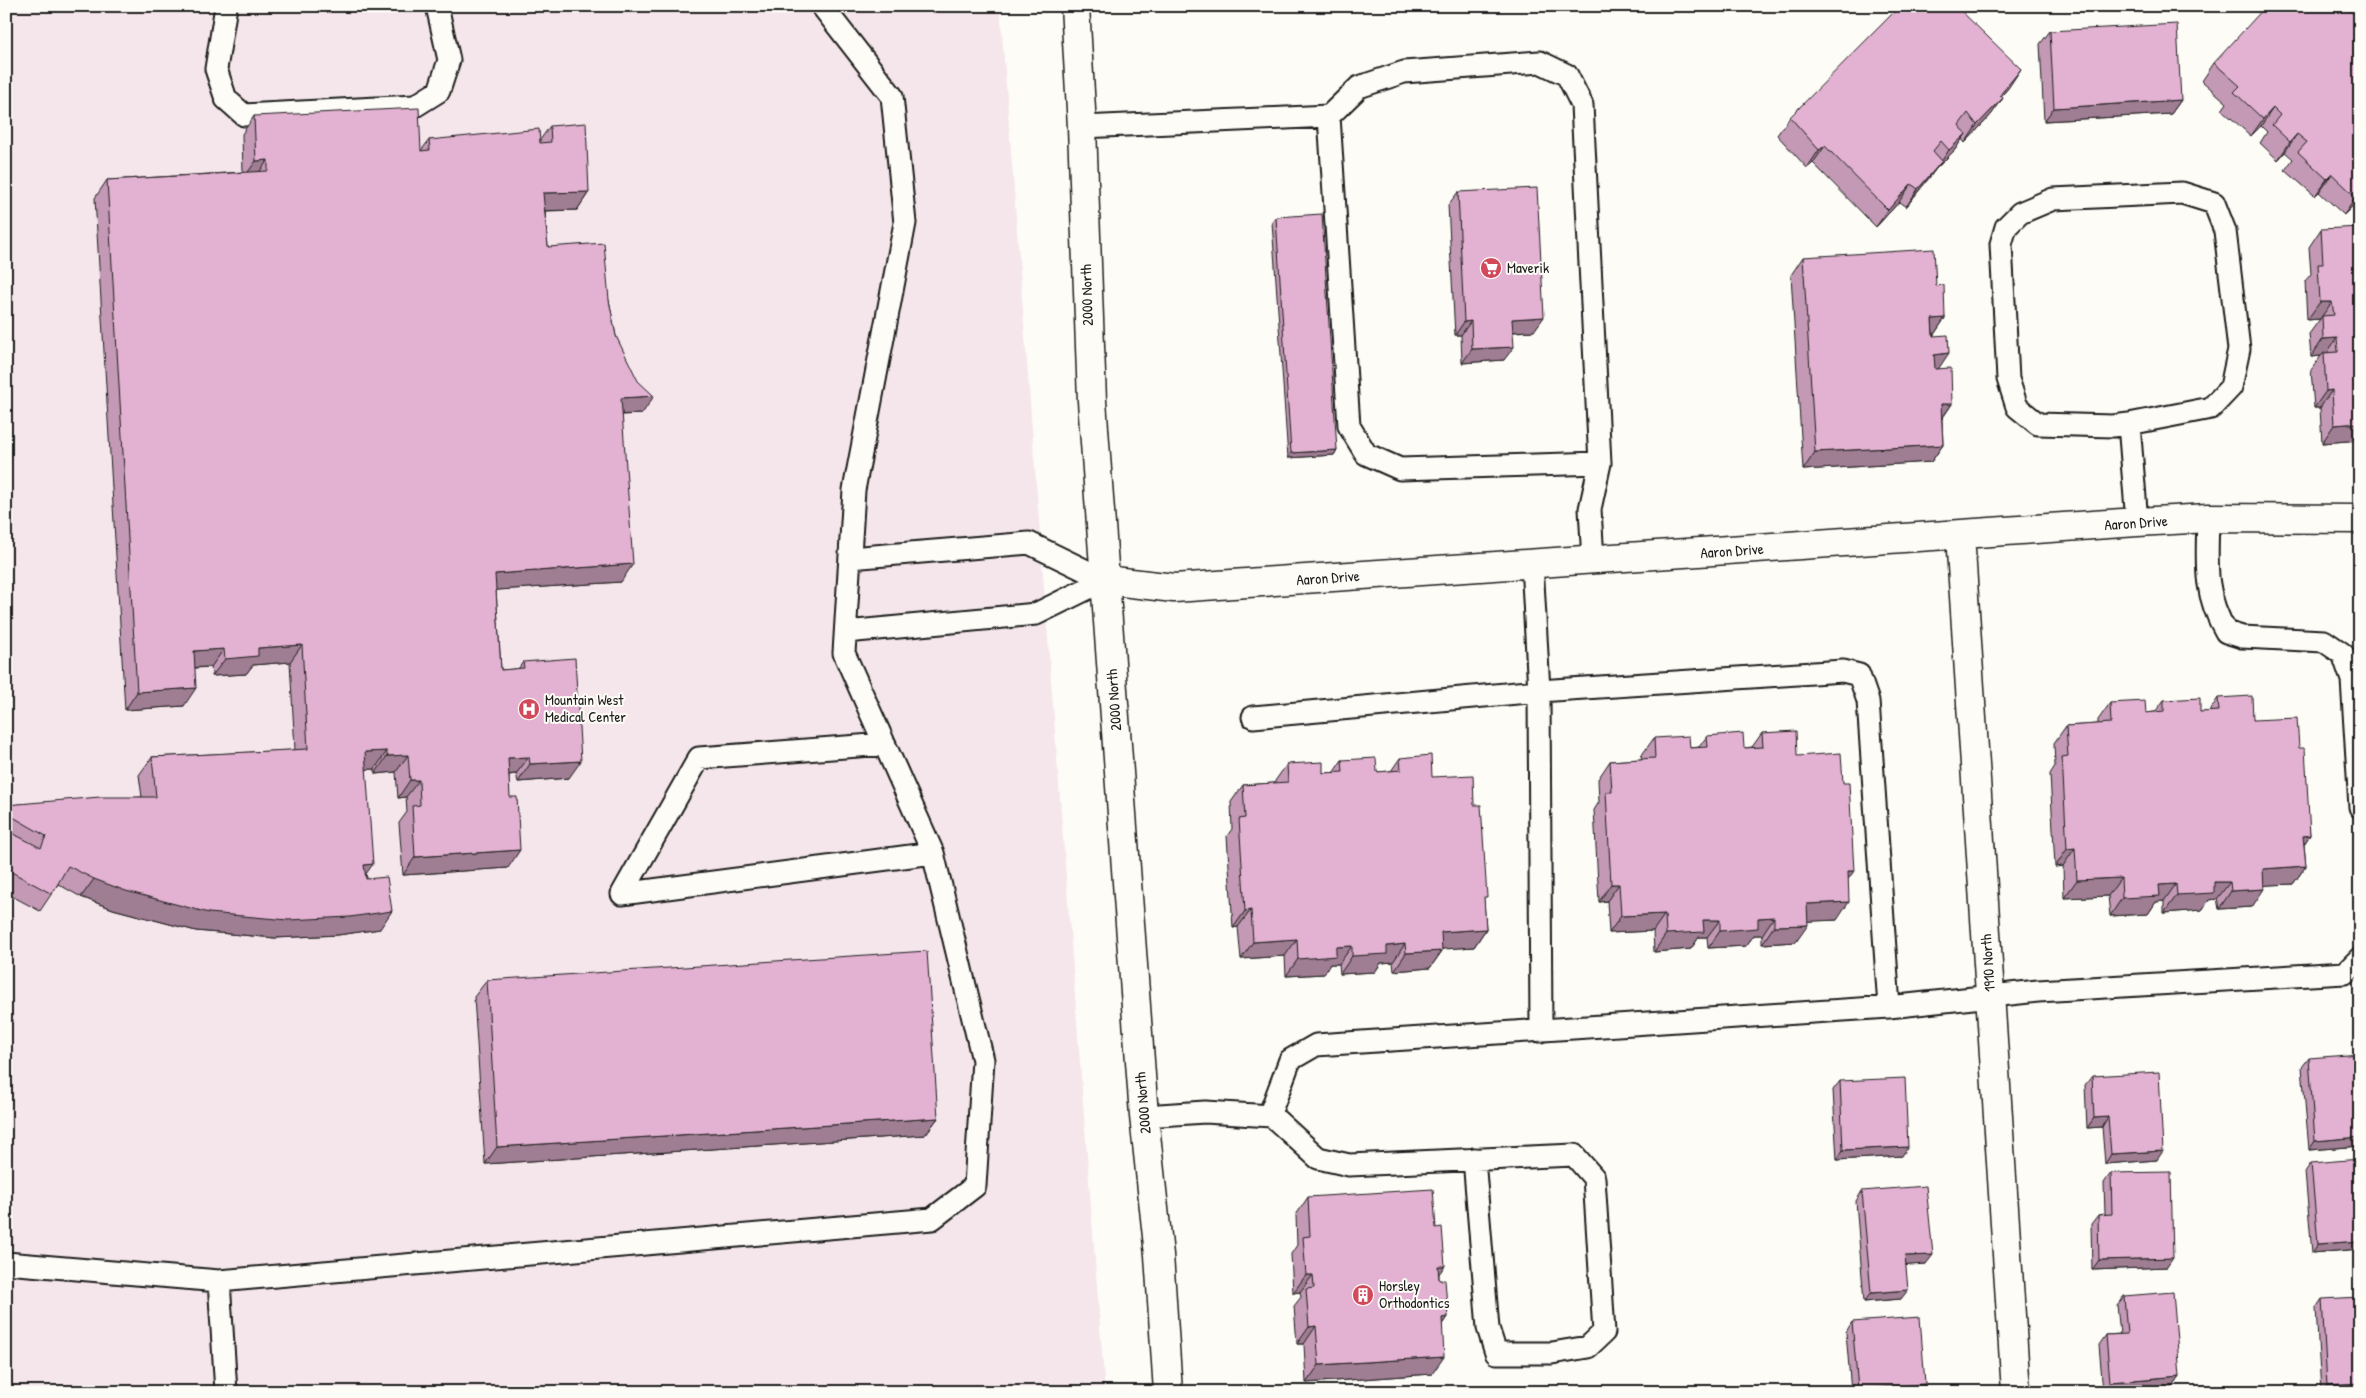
<svg xmlns="http://www.w3.org/2000/svg" width="2366" height="1398" font-family="'Patrick Hand',sans-serif">
  <style>
    .built { fill: #f5e6ec }
    .lines { fill: none; stroke-linecap: round; stroke-linejoin: round }
    .service-casing { stroke: #1c1c1c; stroke-width: 25 }
    .minor-casing { stroke: #1c1c1c; stroke-width: 31 }
    .tertiary-casing { stroke: #1c1c1c; stroke-width: 31 }
    .service { stroke: #fdfcf7; stroke-width: 21 }
    .minor { stroke: #fdfcf7; stroke-width: 28 }
    .tertiary { stroke: #fdfcf7; stroke-width: 28 }
    .wall { fill: #c399b5; stroke: #1c1c1c }
    .shaded-wall { fill: #9f7d93; stroke: #1c1c1c }
    .building { fill: #e3b2d2; stroke: #1c1c1c }
    .labels { text-anchor: middle; stroke-width: 4; stroke-linejoin: round; paint-order: stroke }
    .poi-label { font-size: 15px; fill: #1c1c1c; stroke: #fdfcf7; text-anchor: start }
    .street-label { font-size: 15px; fill: #1c1c1c; stroke: #fdfcf7 }
  </style>
  <rect width="100%" height="100%" fill="#fdfcf7"/>
  <filter id="ink" filterUnits="userSpaceOnUse"><feTurbulence type="fractalNoise" baseFrequency=".02" numOctaves="2"/><feDisplacementMap in="SourceGraphic" scale="10" xChannelSelector="R" yChannelSelector="G"/><feConvolveMatrix kernelMatrix="1 2 1 2 8 2 1 2 1" color-interpolation-filters="sRGB"/></filter>
  <g filter="url(#ink)">
    <path class="built" d="M6,6h994l105,1386h-1099z"/>
    <g class="lines">
      <g class="service-casing">
        <path id="service" d="M226,6l-10,63 10,30 18,16 171,-9 24,-15 10,-31 -12,-54
          M1329,116l20,310 17,28 34,15 200,-6
          M1082,127l247,-11 30,-29 45,-15 136,-10 27,13 15,30 18,358 -10,46 3,51
          M2129,424l82,-16 20,-21 8,-38 -14,-118 -11,-28 -32,-10 -129,6 -33,14 -14,14 -5,17 7,135 9,28 21,17 75,2 16,-2 8,98
          M2208,518c-1,44 -5,75 18,114l16,5 82,4 19,13 9,26 8,127
          M850,558l179,-15 76,37
          M1532,563l7,128 2,340
          M846,632l190,-18 69,-34
          M1253,717l286,-26 304,-20 16,4 9,26 21,306
          M885,744l-186,14 -77,136 311,-41
          M1144,1116l61,-4 67,4 46,42 31,7 225,-10 20,23 10,154 -16,15 -36,6h-56l-8,-25 -14,-169
          M1269,1116l21,-56 26,-15 573,-38 149,-16 307,-18 15,-15
          M6,1263l213,18
          M226,1392l-7,-111 713,-62 43,-33 8,-126 -50,-207 -89,-200 10,-163 51,-267 -13,-127 -70,-90"/>
      </g>
      <g class="minor-casing">
        <path id="minor" d="M1960,535l56,857
          M1105,580l69,8 963,-66 71,-4 152,1"/>
      </g>
      <g class="tertiary-casing">
        <path id="tertiary" d="M1075,6l7,121 10,274 52,715 15,139 9,137"/>
      </g>
      <use href="#service" class="service"/>
      <use href="#minor" class="minor"/>
      <use href="#tertiary" class="tertiary"/>
    </g>
    <path class="wall" d="M2360,20v178l-16,17 -25,-23 -4,4 -30,-26 8,-11 -8,-7 -7,8 -18,-17 7,-11 -6,-6 -10,10 -29,-26 5,-7 -25,-22 12,-18z
      M2050,31l131,69 -10,14 -127,7 -4,-77z
      M2009,87l-8,9 2,2 -12,17 -26,28 -3,-4 -8,12 -17,16 -8,11 -23,29 -7,-5 -23,25 -63,-64 -6,5 -30,-33 13,-18z
      M254,116l167,35 8,-11h111l10,-14 39,66 -12,18 -32,1 3,36 61,53 7,36 26,78 -20,1 -1,167 -125,8 5,80 17,-1 5,-7 46,116 -51,4 -2,-8 -7,1 -1,93 -105,7 -4,-52 8,-11 -1,-15 -8,1 -2,-26 -21,2v-5h-9v105l14,55 -42,6 -63,3 -79,-7 -83,-22 -32,-12 -23,-13 -18,27 -34,-18v-88l136,-8 -3,-22 13,-18 143,-7 -5,-88 -37,3 -7,9 -34,2 -1,-9 -16,1 -11,38 -59,4 -30,-512 12,-18 136,-8 -1,-38z
      M1458,192l76,139 -21,1 -9,28 -42,3 -1,-28h-6l-7,-130z
      M1276,217l61,233 -3,5 -46,3 -16,-236z
      M2321,229l39,211 -38,3 -2,-35h-6l-3,-38 10,-14 -10,1 -2,-23 11,-15 -13,1 -2,-39 6,-7 -2,-27z
      M1803,257l133,29 9,32 -12,18 5,33 14,35 -10,15 1,26 -12,17 -128,8 -12,-195z
      M2218,698l81,50 11,87 -6,9 2,22 -13,18 -29,1 -12,22 -33,2 -2,-10 -8,1 -7,10 -38,3v-12l-8,1 -8,12 -38,2 -2,-20 -44,2 -1,-32 -8,1 -5,-93 5,-8 -1,-23 12,-17 32,-2v-4l12,-17 36,10 9,-1 9,-12 36,12h9z
      M1762,733l35,23 51,123 -11,41 -29,1 -12,21 -34,2v-9h-8l-8,11 -38,2 -1,-11h-8l-8,12 -37,3 -1,-21 -44,2 -2,-32 -8,1 -5,-92 5,-8 -1,-23 12,-18 32,-2 -1,-3 13,-18 36,10 9,-1 8,-11 37,12 8,-1z
      M1400,758l32,19 42,28 10,96 2,28 -12,18 -32,2v2l-12,17 -36,3 -1,-9 -12,1 -6,9 -35,2 -1,-10h-9l-6,10 -38,2 -1,-20 -44,3 -3,-32 -5,1 -6,-92 5,-7 -1,-27 12,-17 32,-2v-2l12,-17 36,9h10l9,-13 35,12 14,-1z
      M487,980l451,138 -13,17 -440,29 -11,-167z
      M2309,1058l51,88 -51,4 -7,-83z
      M2092,1076l65,84 -52,4 -3,-37 -15,1 -2,-43z
      M1840,1081l62,75 -65,4 -4,-70z
      M2311,1163l49,86 -48,4 -7,-81z
      M2111,1173l56,94 -75,3 -1,-46 7,-9 7,-1 -1,-31z
      M1862,1191l64,73 -21,1 -4,34 -37,3 -8,-101z
      M1308,1197l131,77v6l9,37 -6,9 -10,48 -126,9 -2,-39h-7l-3,-38 7,-9 -1,-5 -7,1 -2,-39 6,-9 -1,-30z
      M2124,1296l56,80 -7,10 -70,5 -4,-46 7,-10 14,-1 -3,-29z
      M2322,1299l38,93h-39l-5,-84z
      M1852,1322l68,70h-69l-5,-60z"/>
    <path class="shaded-wall" d="M2021,69l-12,18 -22,26 13,-18z
      M2003,98l-12,17 -26,28 12,-18z
      M2181,100l-10,14 -127,7 10,-13z
      M2273,108l-12,18 -10,10 12,-17z
      M1966,134l-12,17 -17,17 12,-18z
      M2297,134l-12,18 -7,8 12,-18z
      M1825,146l-12,17 -6,5 12,-18z
      M268,160l-13,18 -12,1 13,-18z
      M1942,161l-13,17 -23,29 12,-18z
      M2332,174l-13,18 -4,4 12,-17z
      M1911,184l-12,18 -23,25 12,-17z
      M589,192l-12,18 -46,1 12,-18z
      M2360,194v4l-16,17 12,-18z
      M2320,302h12l-12,17 -13,1z
      M1544,317l-10,14 -31,1 9,-13z
      M1945,318l-12,18 -1,-17z
      M1471,321l-10,14h-6l9,-13z
      M2337,338l-12,18 -1,-3 -3,3 -10,1 12,-18z
      M1514,347l-10,13 -42,3 10,-14z
      M1949,353l-12,18 -15,1 12,-17z
      M2332,390l-12,18h-6l12,-17z
      M654,396l-12,18 -34,1 13,-17z
      M1941,404h11l-12,17z
      M2360,423v17l-38,3 12,-18z
      M1943,445l-12,17 -128,8 12,-18z
      M1337,450l-3,5 -46,3 3,-5z
      M633,564l-12,18 -138,9 12,-17z
      M302,645l-12,17 -37,3 -7,9 -34,2 13,-17 33,-11z
      M224,649l-13,18 -29,1 12,-17z
      M196,688l-12,18 -59,4 12,-18z
      M387,751l-12,18 -23,1 13,-18z
      M408,755l-12,17 -21,2 12,-18z
      M529,757l-13,17 -21,2 13,-18z
      M581,761l-12,17 -51,4 12,-18z
      M410,780h9l-13,17 -8,1z
      M2310,835l-12,18 5,-17z
      M2075,848l-12,18 -8,1 12,-18z
      M520,850l-12,18 -105,7 12,-18z
      M373,864l-12,17 3,-16z
      M2306,866l-13,18 -42,2 12,-17z
      M1848,871h6l-12,17z
      M2121,878l-13,18 -44,2 13,-18z
      M94,879l298,32 -12,18 -42,6 -63,3 -79,-7 -83,-22 -32,-12z
      M2214,882h16l-13,17 -8,1 -7,10 -38,3 13,-18z
      M1611,884h8l-12,17 -8,1z
      M2176,884l-12,17 -8,1 -8,12 -38,2 12,-18 37,-13z
      M2264,889l-12,18 -33,2 12,-18z
      M1849,902l-12,18 -42,2 12,-18z
      M1251,910l-13,17 -5,1 12,-17z
      M1665,914l-12,17 -44,2 12,-17z
      M1774,917l-12,18h-8l-8,11 -38,2 12,-17 38,-13z
      M1703,920h17l-13,17h-8l-8,12 -37,3 12,-18z
      M1808,925l-12,17 -34,2 12,-18z
      M1486,929l-12,18 -45,3 12,-18z
      M1297,939l-12,17 -44,3 12,-17z
      M1405,944l-12,18 -12,1 -6,9 -35,2 12,-18 35,-10z
      M1352,946l-13,18h-9l-6,10 -38,2 12,-17 38,-12z
      M1442,951l-12,17 -36,3 12,-18z
      M2108,1117l-6,10 -15,1 7,-10z
      M938,1118l-13,17 -440,29 12,-17z
      M2360,1137v9l-51,4 6,-9z
      M1908,1147l-6,9 -65,4 6,-10z
      M2163,1151l-6,9 -52,4 6,-10z
      M2360,1241v8l-48,4 6,-9z
      M1933,1255l-7,9 -28,2 7,-10z
      M2173,1258l-6,9 -75,3 7,-10z
      M1438,1266h7l-13,17z
      M1306,1275h7l-13,17 -7,1z
      M1908,1290l-7,9 -37,3 7,-9z
      M1448,1317l-12,18 6,-17z
      M1316,1326l-12,18h-7l12,-17z
      M1444,1357l-12,17 -126,9 13,-18z
      M2180,1376l-7,10 -70,5 7,-9z
      M2360,1383v9h-38l5,-7z
      M1925,1384l-5,8h-64l2,-3z"/>
    <path class="building" d="M1900,6h56l65,63 -21,26 3,3 -26,27 -9,-12 -9,12 7,9 -17,16 -8,-9 -8,10 9,10 -24,28 -7,-5 -23,26 -63,-64 -6,4 -29,-33z
      M2266,6h79l15,14v174l-4,3 -24,-23 -5,5 -29,-27 9,-10 -10,-8 -7,8 -18,-17 8,-10 -7,-7 -10,11 -29,-27 6,-6 -26,-23z
      M2177,24l4,76 -127,8 -4,-77z
      M419,108l2,43 9,-1 -1,-10 110,-11 1,14 11,-1 -1,-16 36,-3 3,69 -46,1 5,54 56,-4 5,57 7,36 22,45 16,15 -33,2 12,166 -138,10 6,96 23,-2 -1,-6 52,-4 6,103 -51,3 -1,-7 -21,1 2,39h7l3,53 -105,7 -3,-51 8,-1 -1,-25h-9l-2,-25 -21,1v-5l-22,1 8,112 -9,1 2,14 21,-2 5,34 -42,6 -62,3 -79,-7 -83,-22 -32,-12 -26,-13 -16,28 -46,-25v-39l35,18 5,-12 -40,-23v-8l94,-8h56l-4,-40 156,-8 -6,-104 -44,3v8l-33,3 -1,-10 -30,2 2,37 -59,4 -30,-512 161,-9v-11l-12,1 -2,-45z
      M1537,188l7,129 -32,2 2,28 -42,2 -1,-28 -7,1 -6,-130z
      M1322,214l15,236 -46,3 -15,-236z
      M2360,227v196l-26,2 -2,-35 -6,1 -2,-38 14,-1 -1,-14 -14,1 -1,-23 12,-1 -2,-13h-12l-2,-38h5l-2,-35z
      M1934,249l2,37 8,-1 1,33 -13,1 1,17 15,-1 1,18 -15,2 1,14 16,-1 1,36h-11l2,41 -128,7 -12,-195z
      M2252,696l1,24 44,-2 2,30h6l5,87 -7,1 3,30 -43,3 1,20 -33,2 -1,-9h-16v11l-37,2 -1,-11 -17,1 1,11 -38,2 -1,-20 -44,2 -2,-32 -8,1 -5,-92 6,-1 -2,-30 45,-3 -1,-20 35,-2 1,12 18,-2v-11l36,-2v14l19,-1 -1,-13z
      M1796,731l1,25 44,-3 2,30h6l5,88h-6l1,31 -42,2 1,21 -34,1v-9l-16,1v10l-38,3v-11h-17l1,12 -38,2 -1,-20 -44,2 -2,-32h-8l-5,-92h6l-2,-31 45,-3 -1,-20 35,-2 1,12 18,-1 -1,-11 36,-3 1,15 19,-1 -1,-14z
      M1431,755l1,22 41,-2 1,30h7l6,92h-3l2,32 -45,3 1,19 -36,2 -1,-9 -18,2v8l-35,2v-10l-16,1v9l-38,3 -1,-20 -44,3 -2,-32 -6,1 -6,-92 6,-1 -2,-33 45,-3 -1,-18 36,-2v11l20,-1 -1,-12 34,-2 1,14 24,-2 -1,-12z
      M927,951l11,167 -441,29 -10,-167z
      M2360,1054v83l-45,4 -6,-83z
      M2159,1072l4,79 -52,3 -3,-37 -14,1 -2,-42z
      M1905,1078l3,69 -65,3 -3,-69z
      M2360,1159v82l-42,3 -7,-81z
      M2171,1172l2,86 -74,2 -1,-45 14,-1 -1,-41z
      M1926,1186l7,69 -28,1 3,34 -37,3 -9,-102z
      M1433,1189l3,39 6,-1 3,39h-7l1,14h6l3,37 -6,1 2,39 -125,8 -3,-39 -7,1 -3,-38 8,-1 -1,-13h-7l-3,-38 7,-1 -2,-39z
      M2173,1292l7,84 -70,6 -4,-47 21,-1 -3,-38z
      M2360,1297v86l-33,2 -5,-86z
      M1920,1317l5,67 -67,5 -6,-67z"/>
  </g>
  <defs>
    <g id="supermarket-disc" transform="scale(1.125)"><circle r="9.5" fill="#d1495b" stroke="#fdfcf7"/><path d="M-6-5.5h2.5l.6 2H6L4.5 2H-2.5L-4.4-4H-6ZM-1.5 3.2a1.3 1.3 0 1 0 .1 0ZM3 3.2a1.3 1.3 0 1 0 .1 0Z" fill="#fff"/></g>
    <g id="hospital-disc" transform="scale(1.125)"><circle r="9.5" fill="#d1495b" stroke="#fdfcf7"/><path d="M-5-5h3v3.5h4V-5h3V5h-3V1.5h-4V5h-3Z" fill="#fff"/></g>
    <g id="building-disc" transform="scale(1.125)"><circle r="9.5" fill="#d1495b" stroke="#fdfcf7"/><path d="M-4-6H4V6H1V3H-1V6H-4ZM-2.5-4.3h1.7v1.8h-1.7ZM.8-4.3h1.7v1.8H.8ZM-2.5-1h1.7V.8h-1.7ZM.8-1h1.7V.8H.8Z" fill="#fff"/></g>
  </defs>
  <g fill-rule="evenodd">
    <use href="#supermarket-disc" x="1491" y="268"/>
    <use href="#hospital-disc" x="529" y="709"/>
    <use href="#building-disc" x="1363" y="1295"/>
  </g>
  <g class="labels">
    <g class="poi-label">
      <text x="1507" y="273">Maverik</text>
      <text x="545" y="705">Mountain West<tspan x="545" dy="17">Medical Center</tspan></text>
      <text x="1379" y="1291">Horsley<tspan x="1379" dy="17">Orthodontics</tspan></text>
    </g>
    <g class="street-label">
      <text transform="translate(1087 295) rotate(-92)" y="5">2000 North</text>
      <text transform="translate(2136 523) rotate(-4)" y="5">Aaron Drive</text>
      <text transform="translate(1732 551) rotate(-4)" y="5">Aaron Drive</text>
      <text transform="translate(1328 578) rotate(-4)" y="5">Aaron Drive</text>
      <text transform="translate(1114 700) rotate(-94)" y="5">2000 North</text>
      <text transform="translate(1988 963) rotate(-94)" y="5">1910 North</text>
      <text transform="translate(1143 1103) rotate(-95)" y="5">2000 North</text>
    </g>
  </g>
  <rect width="2366" height="1398" fill="none" stroke="#fdfcf7" stroke-width="25"/>
  <rect x="12" y="12" width="2341" height="1373" fill="none" stroke="#1c1c1c" stroke-width="2" filter="url(#ink)"/>
</svg>
